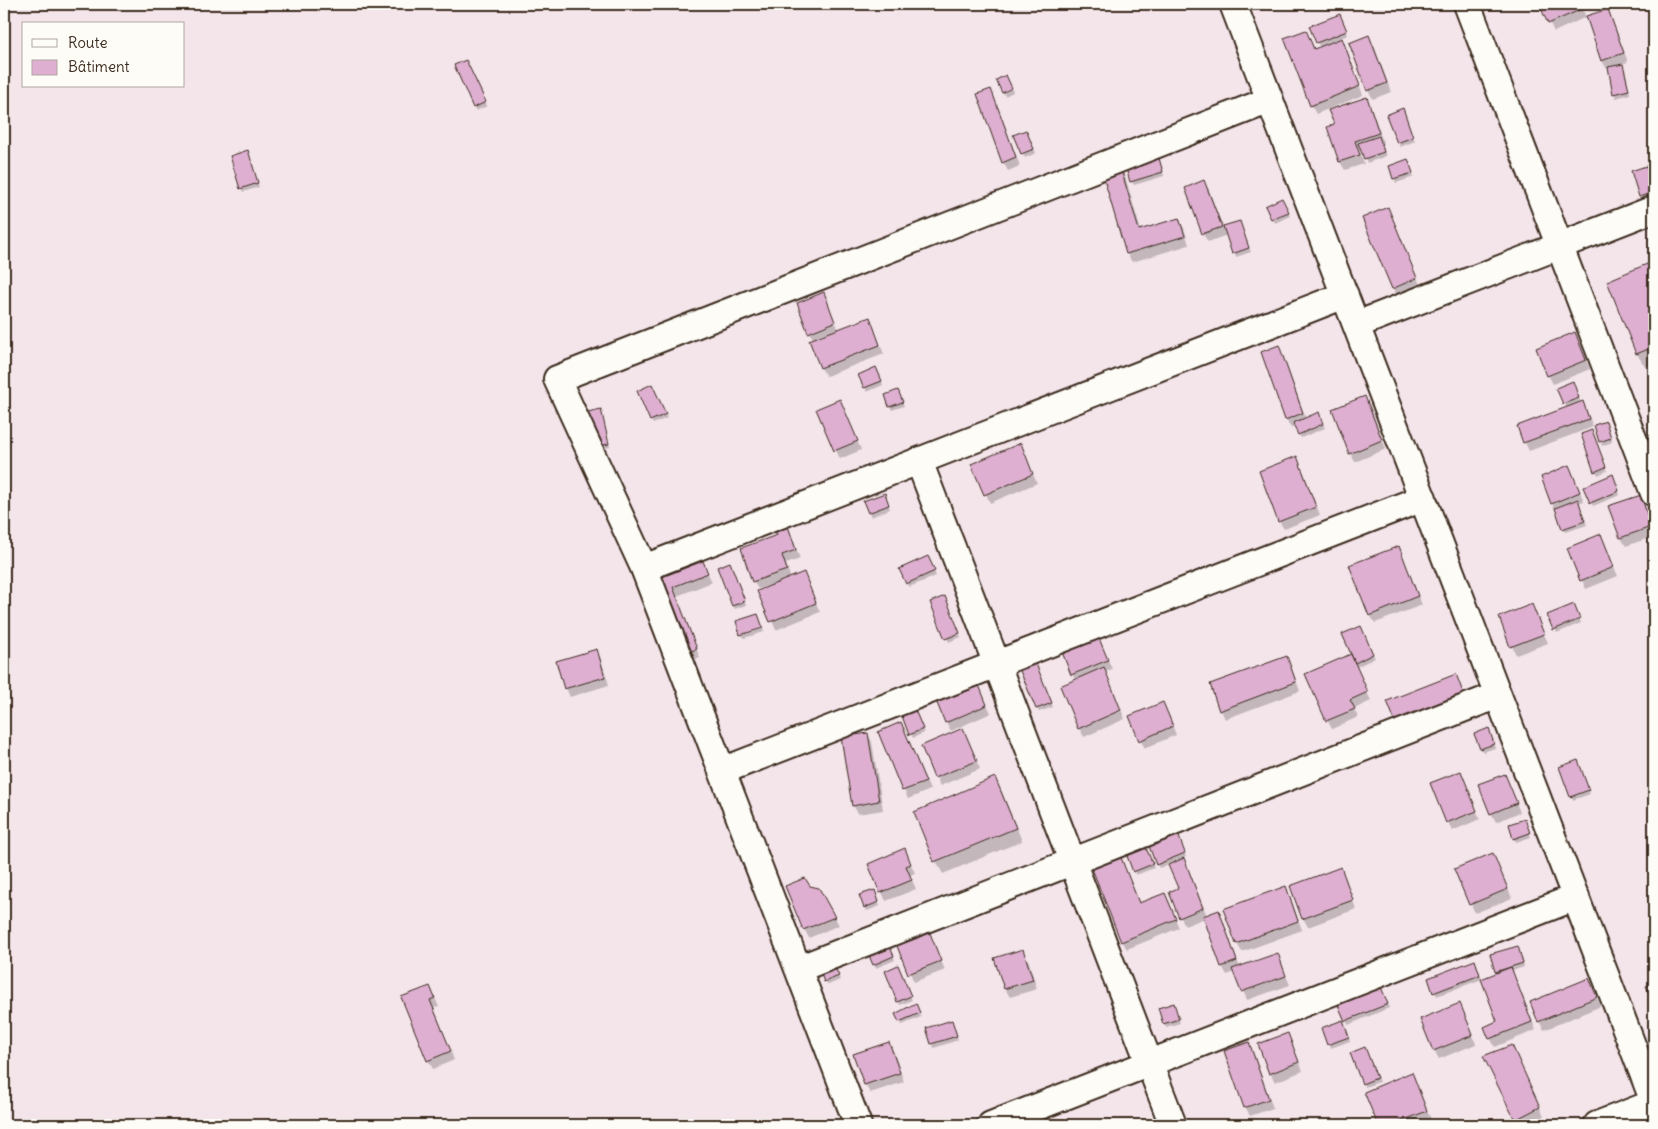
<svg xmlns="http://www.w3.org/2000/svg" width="1658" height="1129" font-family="Delius,sans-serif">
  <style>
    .shadow { fill: #0003 }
    .building { fill: #deafd0; stroke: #3b2a1e }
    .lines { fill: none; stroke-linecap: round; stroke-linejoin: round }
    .minor-casing { stroke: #3b2a1e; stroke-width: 30 }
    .minor { stroke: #fdfcf7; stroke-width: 26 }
  </style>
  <rect width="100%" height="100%" fill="#f4e5eb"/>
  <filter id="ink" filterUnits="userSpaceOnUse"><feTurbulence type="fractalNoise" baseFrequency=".02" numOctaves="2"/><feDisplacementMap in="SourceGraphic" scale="10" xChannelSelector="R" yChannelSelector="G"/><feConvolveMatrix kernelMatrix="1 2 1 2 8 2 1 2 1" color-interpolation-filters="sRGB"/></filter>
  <g filter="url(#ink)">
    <path class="shadow" d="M1541,4h39l6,13 -32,15z
      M1608,10l4,9 16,43 -6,2 3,5 5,25 -14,4 -7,-30 -2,1 -5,-8 -14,-44z
      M1342,19l6,16 -8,3 6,10 17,47 -47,19 -5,-9 -6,-74 9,19 6,-2 -9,-21z
      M1369,37l5,8 17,47 -18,7 -5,-9z
      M468,65l19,41 -11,5 -21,-45z
      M1012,89l1,3 -8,4 -1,-3z
      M990,90l5,9 25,67 -12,5 -5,-9z
      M1366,99l5,8 12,35h-2l5,14 -19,7 -5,-14 -3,1 5,14 -19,6 -5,-8 -12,-34 7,-3z
      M1404,114l11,27 -15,6 -12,-31z
      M1028,135l8,18 -11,5 -10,-22z
      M247,151l12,36 -16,5 -12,-35z
      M1408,160l6,17 -18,6 -6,-17z
      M1160,161l4,15 -30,9 -3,-4z
      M1120,168l5,8 16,55 38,-11 5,8 5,17 -57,17 -5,-8 -24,-81z
      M1646,168l8,22v6l-11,4 -11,-28z
      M1204,182l5,8 14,38 16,-6 12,30 -15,5 -9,-22 -19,7 -5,-8 -17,-46z
      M1284,203l6,13 -15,7 -8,-17z
      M1388,209l33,78 -23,10 -5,-9z
      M1654,262v101l-9,4 -8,-13 -29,-73z
      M823,294l16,36 31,-11 14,35 -58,22 -5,-8 -10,-27 3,-1 -5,-8z
      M1575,333l15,36 -37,15 -5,-9z
      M1278,347l5,8 23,64 14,-2 5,11 -24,10 -6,-12 -4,2 -5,-9z
      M878,372l5,13 -16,7 -7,-17z
      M1574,386l7,17h1l5,8 6,16 -64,24 -11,-24 49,-18 -9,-20z
      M654,389l13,29 -14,6 -15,-33z
      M900,395l4,11 -12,4 -2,-4z
      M1365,398l5,8 16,43 -31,13 -5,-9z
      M844,409l17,41 -21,9 -22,-49z
      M600,410l10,37 -16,4z
      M1595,426h12l5,16 -10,4z
      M1582,435l12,1 13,35 -9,4z
      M1020,445l17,38 -47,20 -17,-38z
      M1296,458l5,8 19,49 -36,14 -5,-8z
      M1569,467l15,34 -6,2 9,22 -22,7 -13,-29z
      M1615,480l5,15 -27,11 -2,-4z
      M1640,497l5,8 9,31 -28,10 -5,-8z
      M886,498l4,11 -19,8 -6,-15z
      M786,524l5,9 9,26 -14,5 5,15 12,-6 17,39 -44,18 -17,-38 9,-4v-2l-10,3 -5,-8z
      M1600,536l18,40 -32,13 -18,-40z
      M1398,547l5,9 19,49 -47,18 -5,-8z
      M930,562l6,14 -27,11 -2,-4z
      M703,563l9,19 -35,14 23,62 -14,5 -32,-81z
      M732,567l14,38 -11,4 -2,-4z
      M946,602l15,35 -12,5 -2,-4z
      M1531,605l17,38 -32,12 -16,-37z
      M1576,610l5,13 -24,10 -2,-4z
      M763,629l1,3 -20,6 -2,-3z
      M1362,631l13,27 -19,9 15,34 -17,8 4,8 -26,12 -5,-9 23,-64z
      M1096,633l16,36 -7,3 20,47 -41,18 -5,-9 -4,-48 -14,-32z
      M596,651l5,8 8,26 -39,12 -4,-9z
      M1286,657l5,9 9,25 -75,28 -4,-9z
      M1036,665l17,42 -14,5 -2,-3z
      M976,682l15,31 -40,18 -5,-9z
      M1167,712l9,23 -31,13 -5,-8z
      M917,715l7,18 -11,5 -2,-4z
      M901,723l29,67 -22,9 -29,-67z
      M963,729l17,40 -40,17 -18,-40z
      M868,734l4,8 11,68 -25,4 -5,-9z
      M1490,734l5,14 -12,4 -2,-3z
      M1580,765l10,29 -17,6 -12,-32z
      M1460,772l20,47 -28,12 -20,-47z
      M1505,775l15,37 -24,10 -5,-9z
      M995,779l7,13 20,49 -79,33 -7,-13z
      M1525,821l6,16 -15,5 -2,-4z
      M1179,840l7,17 -4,2 6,9 19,48 11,-4 5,8 17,48 37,-14 13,31 -43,15 -12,-28 -8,3 -5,-9 -17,-48 -20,8 -15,-33 9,-4 -10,-25 -10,4 -2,-4z
      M904,849l11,24 -5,2 6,14 -30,12 -17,-37z
      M1148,853l6,15 -18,7 -8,-18z
      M1493,854l19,44 -37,15 -20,-44z
      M1120,856l20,48 29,-1 10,25 -52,21 -5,-8z
      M1340,868l5,9 11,32 -48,18 -5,-9z
      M810,887l8,2 21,36 -30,13 -5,-9z
      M1285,887l5,9 12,34 -60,22 -5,-8z
      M875,892l5,14 -13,5 -2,-4z
      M930,935l15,35 -31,12 -15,-35z
      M1518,947l6,20 -12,4 24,59 -41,17 -5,-9 9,-16 -2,-48 -1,-3z
      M890,948l5,12 -19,8 -2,-4z
      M1023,950l5,9 9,30 -27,8 -5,-8z
      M1477,965l5,14 -45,17 -2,-4z
      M835,968l5,12 -12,5 -7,-15z
      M900,971l12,29 -12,5 -2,-4z
      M1589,980l12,26 -57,24 -5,-9z
      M430,987l9,20 -5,1 20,52 -21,9 -5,-9z
      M1383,993l6,15 -41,17 -8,-19z
      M1459,1004l17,40 -37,15 -5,-9z
      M1174,1005l6,18 -14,4 -2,-4z
      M917,1009l4,8 -19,8 -5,-11z
      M954,1025l4,15 -24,8 -7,-19z
      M1345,1025l5,16 -19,7 -8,-19z
      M1288,1035l15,36 -28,11 -5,-9z
      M889,1043l5,9 10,30 -34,11 -5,-8 -10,-30z
      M1248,1043l5,9 20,56 -23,8 -4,-8 -20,-56z
      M1367,1052l12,30 -14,5 -14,-33z
      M1516,1055l28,61 -18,9h-7l-3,-6z
      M1411,1074l20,45 -14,6h-38l-13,-32z"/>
    <path class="building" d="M1539,4h41l2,5 -34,15z
      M1608,9l16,44 -23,8 -15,-45z
      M1340,14l7,17 -31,12 -7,-17z
      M1306,30l8,19 28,-11 18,48 -50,20 -26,-68z
      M1369,35l18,48 -20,8 -18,-48z
      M466,60l20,42 -13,6 -19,-43z
      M1623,64l6,26 -16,4 -5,-27z
      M1006,75l6,13 -10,5 -6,-13z
      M991,89l25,68 -14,6 -25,-69z
      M1367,97l12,36 -24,8 5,14 -21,7 -12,-35 7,-3 -6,-14z
      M1403,108l10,29 -16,6 -11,-28z
      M1026,130l8,19 -13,5 -8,-19z
      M1379,136l5,16 -20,7 -6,-16z
      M248,150l10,33 -18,6 -10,-33z
      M1158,155l5,17 -33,10 -5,-17z
      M1408,159l5,14 -20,6 -4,-13z
      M1120,166l19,64 40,-12 6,18 -59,18 -24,-82z
      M1646,166l8,26 -15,5 -8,-26z
      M1204,180l18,47 -20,7 -17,-46z
      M1282,198l7,14 -18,7 -6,-13z
      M1388,207l29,71 -25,11 -30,-71z
      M1240,221l9,27 -17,6 -9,-28z
      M1654,261v86l-18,7 -29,-73z
      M824,292l11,30 -27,11 -11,-30z
      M870,317l10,28 -60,23 -11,-28z
      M1575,332l11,28 -39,16 -11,-28z
      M1279,345l24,68 -18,7 -24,-68z
      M876,367l6,14 -18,7 -6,-13z
      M1573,381l6,17 -16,6 -7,-16z
      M652,384l14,30 -16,7 -13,-30z
      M898,390l5,12 -14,5 -4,-12z
      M1365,396l17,44 -33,14 -17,-45z
      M840,399l18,42 -24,10 -18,-42z
      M1583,401l6,18 -66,24 -6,-17z
      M601,409l8,35 -18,3 -8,-34z
      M1319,412l4,12 -25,11 -5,-12z
      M1606,421l5,17 -12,4 -5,-17z
      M1592,430l14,37 -12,5 -13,-38z
      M1021,443l12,31 -49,21 -13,-31z
      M1297,456l19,51 -38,15 -19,-51z
      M1569,465l11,27 -29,12 -10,-27z
      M1613,474l6,17 -29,12 -7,-16z
      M885,493l4,12 -21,8 -5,-12z
      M1641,495l10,32 -31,11 -12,-32z
      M1578,499l7,22 -23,8 -7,-21z
      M787,523l9,27 -14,5 5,15 -35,12 -11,-34 36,-13 -3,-8z
      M1601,534l13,33 -34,14 -13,-33z
      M1399,546l19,50 -49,20 -20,-51z
      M928,556l7,15 -29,13 -7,-15z
      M703,561l5,12 -35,14 24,62 -17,6 -28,-74z
      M730,562l15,39 -13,5 -15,-39z
      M804,572l12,31 -46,19 -13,-31z
      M945,596l15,37 -15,6 -15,-37z
      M1532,604l12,30 -34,13 -11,-30z
      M1574,604l6,15 -27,11 -6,-15z
      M758,614l5,14 -23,7 -4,-14z
      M1361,626l12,28 -18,9 -13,-29z
      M1096,631l12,29 -37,15 -11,-28z
      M597,649l8,28 -41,12 -8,-28z
      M1351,654l17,38 -18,8 5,9 -29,12 -21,-47z
      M1287,656l9,26 -77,29 -9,-27z
      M1034,659l18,44 -16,6 -18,-43z
      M1104,667l17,43 -43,19 -18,-43z
      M1456,674l8,21 -69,26 -8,-20z
      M977,680l10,25 -42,18 -10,-25z
      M1163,702l10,24 -34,15 -10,-25z
      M915,710l8,19 -14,6 -7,-19z
      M901,722l25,60 -24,9 -24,-59z
      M963,728l14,33 -43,17 -13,-32z
      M1489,728l5,16 -14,5 -6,-15z
      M868,733l11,68 -27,5 -11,-69z
      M1578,760l11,30 -19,7 -11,-30z
      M1461,771l16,40 -31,12 -16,-40z
      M1505,774l12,29 -27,11 -12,-30z
      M995,777l21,51 -82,34 -20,-50z
      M1525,819l5,14 -17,6 -4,-15z
      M1178,834l7,19 -29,12 -7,-19z
      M905,848l6,16 -5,2 6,14 -32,13 -12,-29z
      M1146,848l7,16 -20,8 -6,-16z
      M1493,853l15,36 -39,16 -15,-36z
      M1120,855l19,48 26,-10 11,26 -55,23 -30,-76z
      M1184,858l19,50 -24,10 -10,-26 9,-4 -10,-23z
      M1341,867l12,33 -51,19 -12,-33z
      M805,878l5,8 9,2 16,29 -32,13 -18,-44z
      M1286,886l12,35 -62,23 -13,-35z
      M875,890l4,12 -15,6 -5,-13z
      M1219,910l18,51 -16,6 -18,-51z
      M930,933l11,28 -33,13 -11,-28z
      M888,943l6,13 -21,9 -6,-14z
      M1518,946l5,17 -28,9 -5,-18z
      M1023,949l10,31 -29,9 -10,-31z
      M1278,953l8,23 -45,16 -9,-23z
      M1475,960l5,15 -47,18 -5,-15z
      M833,963l6,13 -15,6 -5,-13z
      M898,965l13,31 -14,6 -12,-31z
      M1511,967l21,55 -43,17 -5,-12 13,-6 -16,-42z
      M1589,978l8,19 -59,25 -8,-20z
      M1654,983v21l-8,-18z
      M430,986l5,12 -5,2 21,51 -24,10 -26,-64z
      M1381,987l7,17 -43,17 -7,-16z
      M916,1003l4,10 -21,9 -4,-8z
      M1174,1003l5,16 -16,5 -5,-16z
      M1460,1003l13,32 -40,16 -13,-32z
      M1654,1016v14l-5,-12z
      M952,1020l5,16 -26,8 -5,-16z
      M1343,1020l6,17 -22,8 -6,-17z
      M1288,1033l11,29 -30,12 -11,-30z
      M889,1042l11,31 -36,12 -11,-31z
      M1249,1042l20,57 -25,9 -20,-57z
      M1512,1045l28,62 -25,13 -32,-64z
      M1365,1047l12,31 -15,6 -12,-31z
      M1412,1072l15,39 -35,14h-14l-14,-33z"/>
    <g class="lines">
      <g class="minor-casing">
        <path id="minor" d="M1233,4l421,1098
          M1467,4l187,489
          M1356,325l298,-116
          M919,461l254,664
          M644,568l701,-273
          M722,771l701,-273
          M798,969l700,-274
          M858,1125l-214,-557 -87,-189 713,-279
          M991,1125l585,-228
          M1597,1125l57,-22"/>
      </g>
      <use href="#minor" class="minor"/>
    </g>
  </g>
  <rect width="1658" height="1129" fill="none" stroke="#fdfcf7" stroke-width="20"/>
  <rect x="10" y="10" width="1638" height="1109" fill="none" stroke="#3b2a1e" stroke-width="2" filter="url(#ink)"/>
  <rect x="22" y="22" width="162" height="65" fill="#fdfcf7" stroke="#afa8a0"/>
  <rect x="32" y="39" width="25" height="8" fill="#fdfcf7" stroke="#afa8a0"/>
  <text x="68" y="48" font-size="15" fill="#3b2a1e">Route</text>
  <rect x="32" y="60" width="25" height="15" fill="#deafd0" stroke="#afa8a0"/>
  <text x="68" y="72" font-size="15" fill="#3b2a1e">Bâtiment</text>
</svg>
